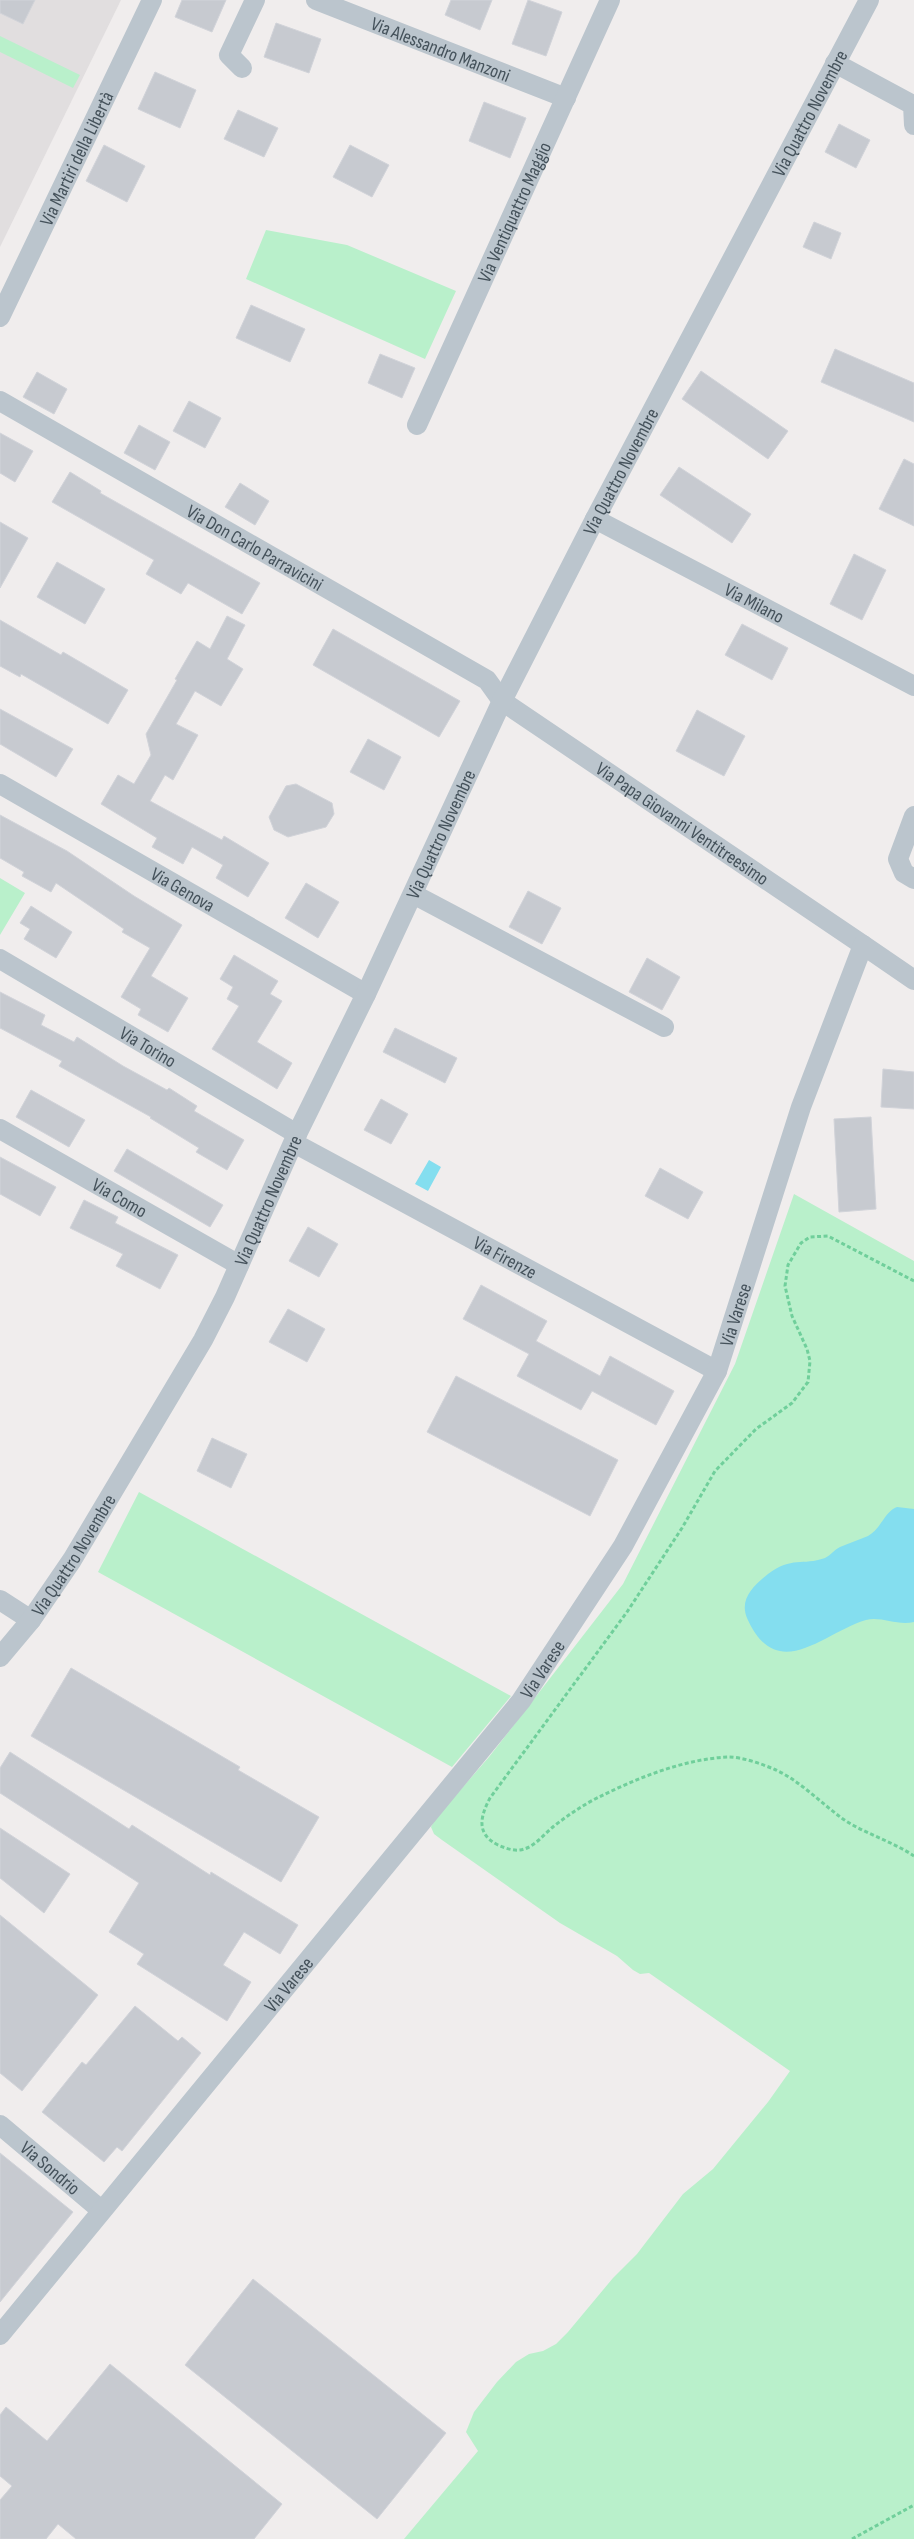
<svg xmlns="http://www.w3.org/2000/svg" width="914" height="2539" font-family="'Sofia Sans Condensed',sans-serif">
  <style>
    .education { fill: #e1dedf }
    .green { fill: #b9f0cb }
    .water { fill: #84deef }
    .building { fill: #c7cad0; stroke: #d1d3d9 }
    .lines { fill: none; stroke-linecap: round; stroke-linejoin: round }
    .path { stroke: #70cf9b; stroke-width: 3; stroke-dasharray: 4 2.5; stroke-linecap: butt }
    .minor { stroke: #bbc5cd; stroke-width: 20 }
    .labels { text-anchor: middle; stroke-width: 4; stroke-linejoin: round; paint-order: stroke }
    .street-label { font-size: 19px; fill: #45525b; stroke: #fff }
  </style>
  <rect width="100%" height="100%" fill="#f0eded"/>
  <path class="education" d="M0,0h121l-121,247z"/>
  <path class="green" d="M0,36l80,39 -7,13 -73,-36z
    M266,230l81,15 109,46 -31,68 -179,-80z
    M0,878l25,15 -25,42z
    M794,1194l120,67v1278h-510l74,-88 -12,-19 8,-20 23,-30 19,-20 13,-8 14,-3 13,-7 12,-12 45,-54 24,-24 46,-60 30,-25 55,-67 22,-31 -141,-98 -9,1 -7,-4 -16,-14 -57,-33 -118,-83 -8,-6 -3,-7 4,-8 54,-62 134,-173 112,-220z
    M139,1492l372,204 -59,71 -354,-195z"/>
  <path class="water" d="M429,1160l12,7 -13,24 -13,-7z
    M897,1507l17,2v113c-17,4 -33,-6 -48,-2 -42,12 -89,66 -119,-2 -8,-19 7,-33 21,-44 24,-18 34,-8 57,-16 6,-3 9,-8 15,-11 9,-4 19,-7 28,-11 13,-7 17,-25 29,-29z"/>
  <path class="building" d="M0,0h35l-12,24 -23,-11z
    M182,0h44l-14,32 -37,-15z
    M451,0h41l-12,30 -35,-15z
    M528,0l34,12 -16,44 -34,-12z
    M276,23l45,16 -12,34 -45,-16z
    M155,72l41,18 -16,38 -42,-19z
    M484,102l42,16 -16,40 -41,-17z
    M238,110l40,18 -14,29 -40,-18z
    M839,124l31,16 -14,28 -31,-16z
    M104,145l41,21 -18,36 -41,-21z
    M350,145l39,20 -17,32 -39,-20z
    M814,222l27,11 -10,26 -28,-12z
    M251,305l54,24 -15,33 -54,-24z
    M835,349l79,34v39l-93,-40z
    M380,354l35,14 -13,30 -34,-15z
    M701,371l87,60 -20,28 -86,-60z
    M37,372l30,17 -13,25 -31,-17z
    M189,401l32,17 -16,30 -32,-17z
    M139,425l31,17 -15,28 -31,-17z
    M0,433l33,18 -18,31 -15,-9z
    M904,459l10,5v62l-35,-17z
    M679,467l72,47 -19,29 -72,-48z
    M70,472l31,19 -1,2 160,90 -18,31 -54,-31 -7,11 -35,-20 8,-14 -102,-58z
    M240,483l29,18 -14,24 -30,-18z
    M0,522l28,16 -28,50z
    M854,554l32,16 -24,50 -32,-16z
    M57,562l48,27 -20,35 -48,-27z
    M227,616l18,9 -18,34 16,10 -22,37 -26,-15 -19,33 22,11 -25,45 -8,-5 -15,26 72,39 2,-4 45,27 -21,34 -32,-19 7,-13 -31,-18 -9,17 -31,-17 5,-9 -56,-34 17,-29 16,9 17,-29 -5,-21 31,-54 -2,-1 22,-38 13,8z
    M0,620l61,35 2,-3 65,38 -20,34 -87,-50 -1,3 -20,-11z
    M742,624l46,24 -16,32 -47,-25z
    M333,629l127,72 -21,36 -126,-72z
    M0,709l73,40 -17,28 -56,-33z
    M697,710l48,26 -21,40 -48,-25z
    M368,739l33,18 -17,33 -34,-18z
    M296,784l36,19 2,11 -8,13 -38,10 -14,-7 -5,-13 17,-31z
    M0,815l67,36 67,45 48,29 -31,51 37,22 -20,34 -30,-17 3,-6 -20,-12 29,-49 -28,-16 2,-3 -68,-46 -5,9 -29,-16 2,-4 -24,-14z
    M306,883l33,19 -21,36 -33,-20z
    M528,891l33,17 -19,36 -33,-17z
    M31,906l41,26 -16,26 -32,-19 6,-10 -10,-6z
    M234,955l44,26 -8,13 12,7 -25,41 35,21 -15,26 -65,-40 27,-43 -12,-7 6,-12 -13,-8z
    M647,958l33,19 -18,33 -33,-18z
    M0,992l45,23 -4,10 33,17 3,-5 46,29 44,24 2,-2 28,18 -3,5 50,29 -17,30 -31,-18 3,-4 -49,-30 1,-1 -92,-51 3,-5 -62,-33z
    M395,1028l62,30 -12,25 -62,-31z
    M883,1069l31,3v37l-33,-2z
    M31,1090l54,30 -16,27 -53,-30z
    M381,1099l27,15 -17,30 -27,-14z
    M871,1117l5,92 -37,3 -5,-93z
    M127,1149l96,56 -13,22 -96,-56z
    M0,1157l56,30 -16,29 -40,-22z
    M660,1168l43,24 -15,27 -43,-23z
    M84,1200l34,17 -3,6 63,32 -18,34 -44,-23 7,-12 -53,-26z
    M308,1227l30,17 -19,33 -30,-16z
    M481,1285l66,36 -11,20 64,35 10,-20 64,35 -18,34 -64,-34 -11,19 -64,-34 12,-22 -66,-35z
    M288,1309l37,20 -18,33 -38,-20z
    M456,1376l162,84 -28,56 -163,-84z
    M212,1438l35,16 -16,34 -34,-17z
    M71,1668l169,99 -2,3 81,47 -38,65 -250,-146z
    M10,1752l119,77 3,-4 78,50 1,-3 87,53 -18,29 -36,-22 -21,33 28,17 -24,39 -90,-57 7,-10 -35,-22 30,-49 -139,-90v-25z
    M0,1828l70,46 -26,39 -44,-35z
    M0,1915l98,80 -76,96 -22,-18z
    M135,2006l43,35 4,-4 19,16 -79,98 -5,-4 -13,15 -62,-50 40,-50 4,3z
    M0,2153l73,59 -73,90z
    M253,2279l193,154 -69,86 -192,-154z
    M110,2364l172,140 -28,35h-178l-18,-15 -12,15h-46v-39l12,-14 -12,-10v-61l6,-8 41,34z"/>
  <g class="lines">
    <path class="path" d="M914,1281l-86,-45 -18,1 -9,6 -13,22 -3,21 7,30 15,33 3,12 -2,21 -16,21 -36,26 -41,42 -33,57 -55,84 -137,186c-10,19 -14,36 8,47 7,3 15,6 22,5 14,-2 23,-15 34,-24 13,-10 26,-19 41,-27 40,-20 88,-40 133,-42 15,0 34,7 48,13 24,11 45,33 67,49 22,15 49,22 71,37
      M852,2539l62,-34"/>
    <g class="minor">
      <path id="s1" d="M316,0l250,98"/>
      <path d="M835,63l78,42 1,20"/>
      <path d="M242,68l-13,-13 26,-55"/>
      <path id="s2" d="M0,317l152,-317"/>
      <path id="s3" d="M0,401l487,279 15,21 361,244"/>
      <path id="s4" d="M417,425l193,-425"/>
      <path id="s5" d="M595,519l319,167"/>
      <path id="s6" d="M0,784l366,210"/>
      <path d="M914,816l-16,43 6,14 10,6"/>
      <path d="M413,894l251,133"/>
      <path id="s7" d="M0,959l297,175"/>
      <path id="s8" d="M0,1129l239,136"/>
      <path id="s9" d="M294,1143l423,228"/>
      <path d="M0,1600l31,20"/>
      <path id="s10" d="M0,1657l31,-37 41,-60 131,-220 22,-43 72,-163 69,-140 136,-293 93,-182 274,-519"/>
      <path id="s11" d="M0,2125l101,85"/>
      <path id="s12" d="M0,2335l521,-634 102,-155 94,-175 84,-264 62,-162 51,35"/>
    </g>
  </g>
  <g class="labels">
    <g class="street-label">
      <text dy="7" stroke="none"><textPath href="#s1" startOffset="134">Via Alessandro Manzoni</textPath></text>
      <text dy="7" stroke="none"><textPath href="#s10" startOffset="1746">Via Quattro Novembre</textPath></text>
      <text dy="7" stroke="none"><textPath href="#s2" startOffset="176">Via Martiri della Libertà</textPath></text>
      <text dy="7" stroke="none"><textPath href="#s4" startOffset="234">Via Ventiquattro Maggio</textPath></text>
      <text dy="7" stroke="none"><textPath href="#s10" startOffset="1341">Via Quattro Novembre</textPath></text>
      <text dy="7" stroke="none"><textPath href="#s3" startOffset="294">Via Don Carlo Parravicini</textPath></text>
      <text dy="7" stroke="none"><textPath href="#s5" startOffset="180">Via Milano</textPath></text>
      <text dy="7" stroke="none"><textPath href="#s3" startOffset="805">Via Papa Giovanni Ventitreesimo</textPath></text>
      <text dy="7" stroke="none"><textPath href="#s10" startOffset="936">Via Quattro Novembre</textPath></text>
      <text dy="7" stroke="none"><textPath href="#s6" startOffset="211">Via Genova</textPath></text>
      <text dy="7" stroke="none"><textPath href="#s7" startOffset="172">Via Torino</textPath></text>
      <text dy="7" stroke="none"><textPath href="#s8" startOffset="138">Via Como</textPath></text>
      <text dy="7" stroke="none"><textPath href="#s10" startOffset="531">Via Quattro Novembre</textPath></text>
      <text dy="7" stroke="none"><textPath href="#s9" startOffset="240">Via Firenze</textPath></text>
      <text dy="7" stroke="none"><textPath href="#s12" startOffset="1264">Via Varese</textPath></text>
      <text dy="7" stroke="none"><textPath href="#s10" startOffset="126">Via Quattro Novembre</textPath></text>
      <text dy="7" stroke="none"><textPath href="#s12" startOffset="859">Via Varese</textPath></text>
      <text dy="7" stroke="none"><textPath href="#s12" startOffset="454">Via Varese</textPath></text>
      <text dy="7" stroke="none"><textPath href="#s11" startOffset="66">Via Sondrio</textPath></text>
    </g>
  </g>
</svg>
